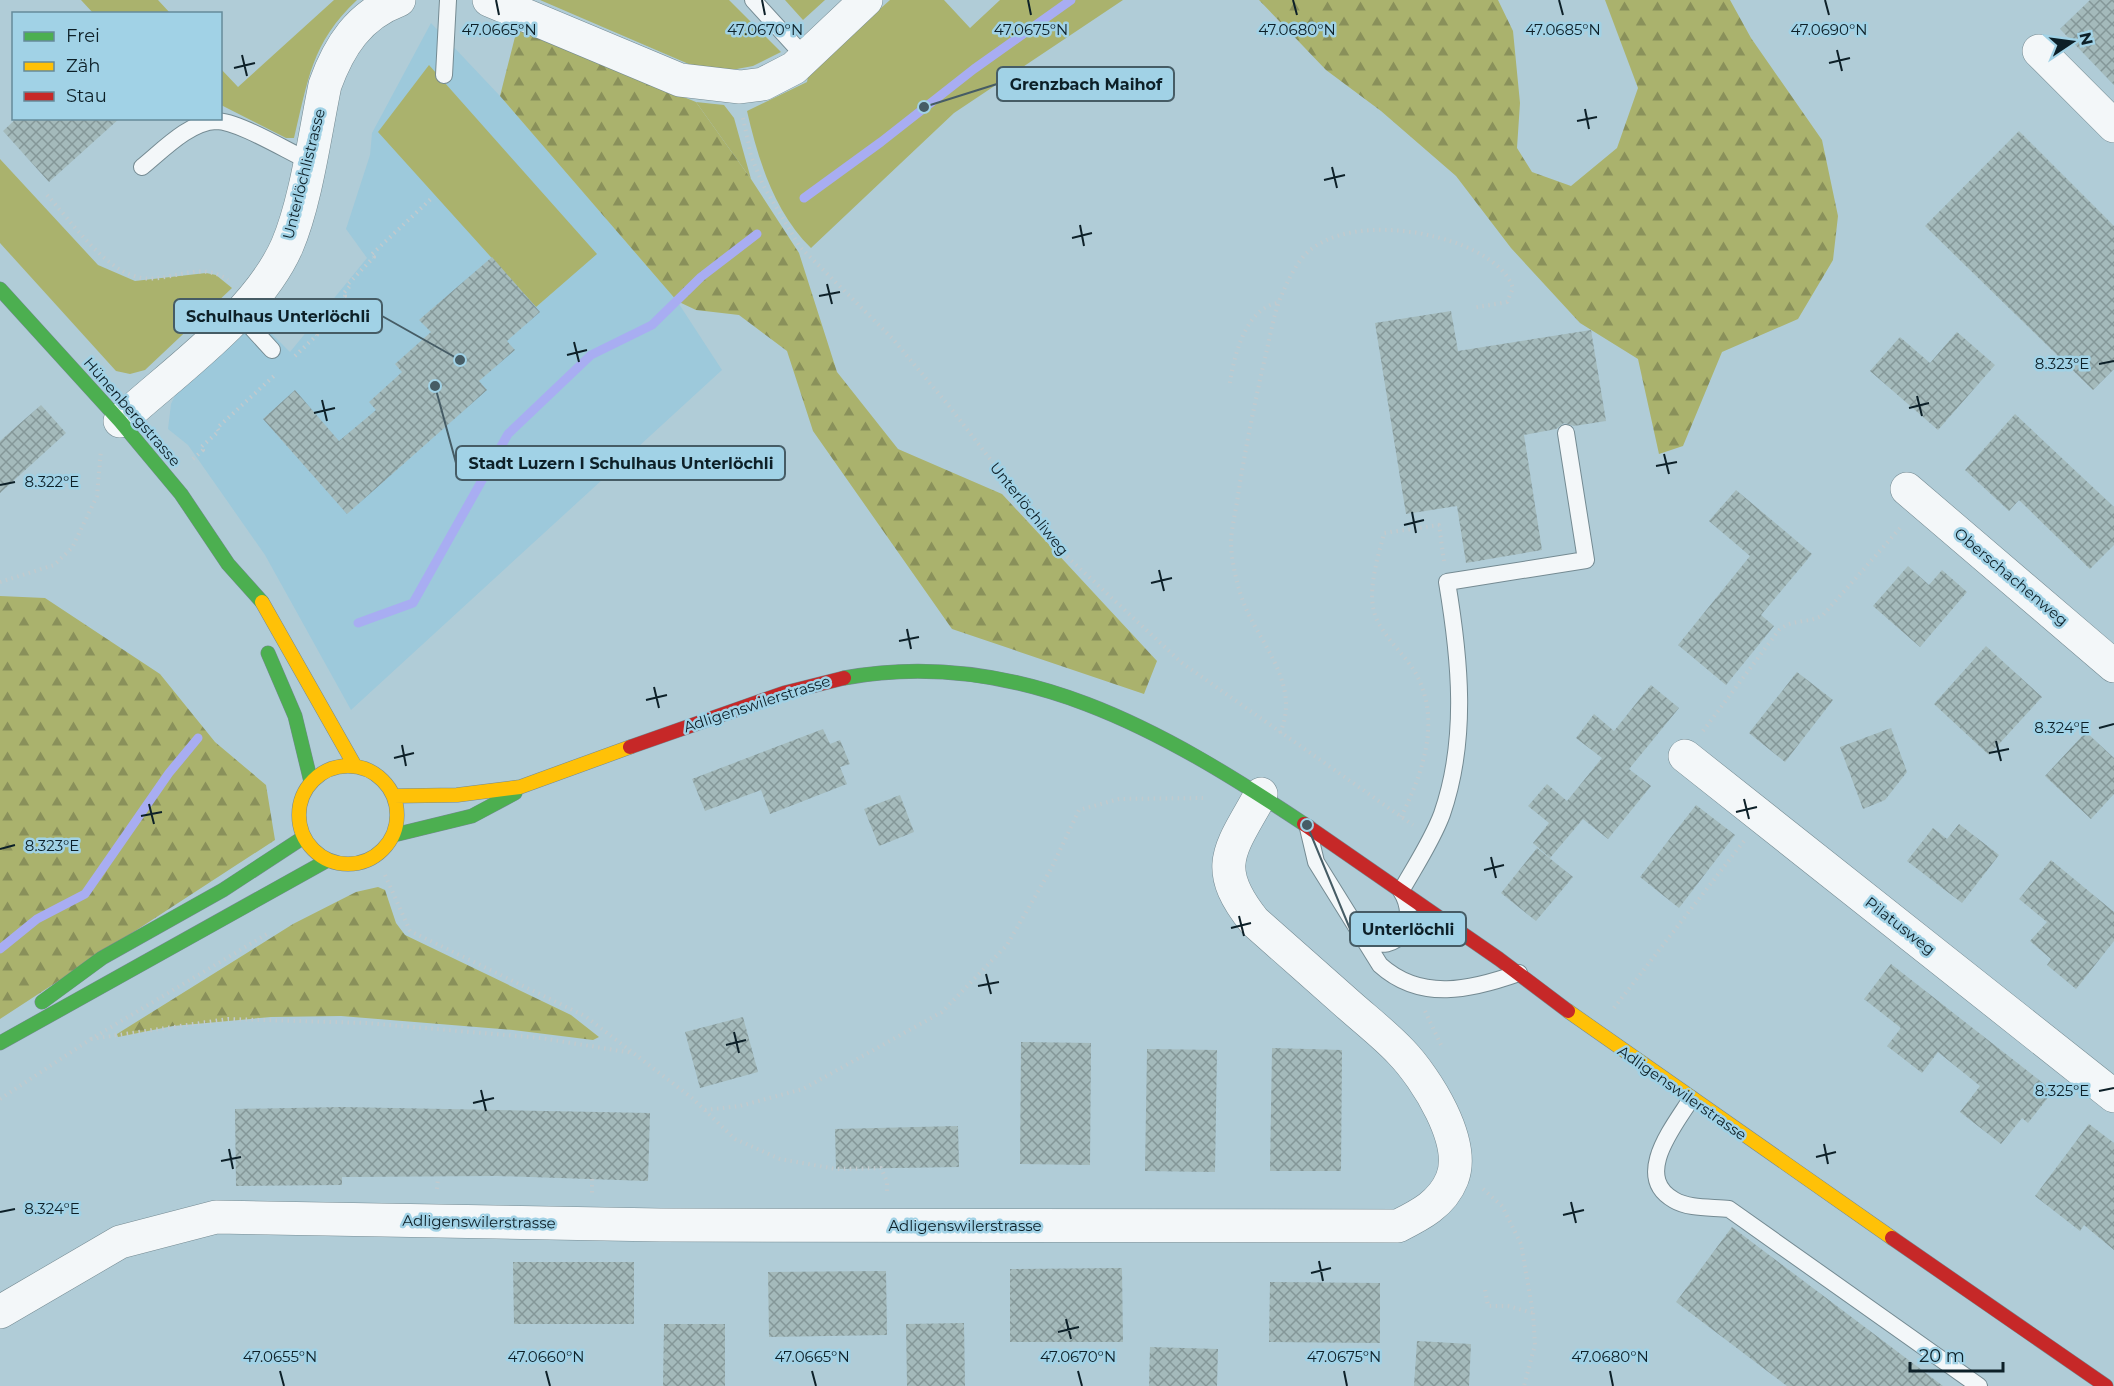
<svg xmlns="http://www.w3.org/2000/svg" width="2114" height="1386" font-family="Montserrat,sans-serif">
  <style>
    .built { fill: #9dc9db }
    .green { fill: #aab26d }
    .forest { fill: url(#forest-firs) }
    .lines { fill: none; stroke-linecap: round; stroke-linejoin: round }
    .stream { stroke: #a8adf2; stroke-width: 9 }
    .building { fill: url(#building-cross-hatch) }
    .lane-casing { stroke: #748a92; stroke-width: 18 }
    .street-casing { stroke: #748a92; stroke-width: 34 }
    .fast-casing { stroke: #748a92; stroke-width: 15 }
    .slow-casing { stroke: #748a92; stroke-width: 15 }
    .jam-casing { stroke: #748a92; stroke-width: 15 }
    .path { stroke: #c1cace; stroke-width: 4; stroke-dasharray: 1.5 4.5; stroke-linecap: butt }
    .lane { stroke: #f3f7f9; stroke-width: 16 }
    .street { stroke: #f3f7f9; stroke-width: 33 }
    .fast { stroke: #4caf50; stroke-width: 14 }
    .slow { stroke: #ffc107; stroke-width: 14 }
    .jam { stroke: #c62828; stroke-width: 14 }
    .ticks { fill: none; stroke: #0d2028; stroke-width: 2 }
    .labels { text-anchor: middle; stroke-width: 5; stroke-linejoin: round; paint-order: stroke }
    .street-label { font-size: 15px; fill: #0d2028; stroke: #a1d2e6 }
    .ticks-label { font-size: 15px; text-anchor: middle; fill: #0d2028; stroke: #a1d2e6; stroke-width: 5; stroke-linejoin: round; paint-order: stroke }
    .leader { fill: none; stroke: #465c65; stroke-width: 2 }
    .callout-dot { fill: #465c65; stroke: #a1d2e6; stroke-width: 2 }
    .callout { fill: #a1d2e6; stroke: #465c65; stroke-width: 2 }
    .callout-label { font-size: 16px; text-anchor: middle; font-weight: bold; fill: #0d2028 }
  </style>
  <defs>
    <pattern id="forest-firs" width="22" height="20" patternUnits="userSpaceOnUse" patternTransform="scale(1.5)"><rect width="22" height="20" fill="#aab26d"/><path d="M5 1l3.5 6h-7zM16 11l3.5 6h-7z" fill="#89905a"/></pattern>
    <pattern id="building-cross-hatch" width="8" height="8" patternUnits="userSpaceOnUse" patternTransform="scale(1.5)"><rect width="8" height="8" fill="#a4babb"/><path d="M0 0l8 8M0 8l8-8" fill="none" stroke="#849798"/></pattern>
  </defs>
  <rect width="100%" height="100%" fill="#b0ccd7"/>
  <path class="built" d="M431,23l69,73 177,205 45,69 -371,340 -86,-155 -77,-110 -20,-16 3,-25 8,-17 76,-70 35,35 77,-94 -21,-29 24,-74 2,-22z"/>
  <path class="green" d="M81,0h77l12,13h-77z
    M334,0h23c-46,43 -49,81 -63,138h-8l-65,-33v-36l17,18z
    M540,0h189l52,52 -28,14 -27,5 -35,-6z
    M785,0h40l-22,20z
    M890,0h54l26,28 30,-28h123l-169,113 -143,135c-37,-36 -53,-89 -64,-137l60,-29 2,-10z
    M429,65l168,189 -61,53 -158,-175z
    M696,102l28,3 10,13 17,61z
    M0,159l98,106 37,16 71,-8 10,2 16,13 -87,82 -15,4 -14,-3 -116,-128z"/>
  <path class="forest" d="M1259,0h239l15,31 7,72 -3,45 15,24 39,14 46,-38 21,-60 -33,-88h125l21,38 71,102 16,76 -5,44 -35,59 -76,33 -39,94 -24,8 -21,-95 -58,-36 -69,-75 -55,-72 -75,-65 -55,-41z
    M517,29l179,73 55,77 48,74 38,119 61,77 104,45 155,167 -13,33 -192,-65 -139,-198 -26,-80 -48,-36 -43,-5 -19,-9 -177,-205z
    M0,596l45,2 115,76 55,68 51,43 9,55 -275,179z
    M378,887l7,3 11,33 9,12 166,80 28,22 -6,3 -80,-10 -172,-14 -70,1 -98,9 -55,11 -1,-3 176,-110 63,-32z"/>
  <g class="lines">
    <path class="stream" d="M804,198l77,-56 93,-73 97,-69
      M358,623l55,-20 95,-169 83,-79 61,-30 49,-48 56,-43
      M0,949l37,-30 48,-25 84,-121 29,-35"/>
  </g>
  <path class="building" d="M2090,0h24v85l-54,-56z
    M17,118h103l-71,64 -46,-51z
    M2019,131l95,95v143l-21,21 -168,-164z
    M492,257l48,55 -33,29 8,9 -36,31 8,9 -140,124 -84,-95 32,-29 44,51 37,-31 -7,-8 33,-30 -7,-8 36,-32 -12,-12z
    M1451,311l7,40 133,-21 15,91 -32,5 -10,-3 -8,6 -32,6 18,115 -76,13 -9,-57 -51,8 -31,-191z
    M1957,332l38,33 -57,65 -68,-59 30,-34 30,26z
    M41,405l25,28 -66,60v-52z
    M2015,414l99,93v38l-24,24 -71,-69 -10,11 -44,-41z
    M1736,490l76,64 -51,61 13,11 -48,59 -48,-40 72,-89 -41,-35z
    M1908,566l21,19 13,-15 25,22 -47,55 -47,-41z
    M1986,646l56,51 -53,58 -55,-51z
    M1797,672l36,28 -48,62 -36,-29z
    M1651,685l28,23 -50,61 22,17 -43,53 -25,-20 -33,39 -17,-15 16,-20 -21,-17 19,-22 20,17 35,-43 -26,-20 18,-24 20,17z
    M1891,728l16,44 -22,28 -22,9 -23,-62z
    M823,729l7,15 10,-4 10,24 -10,3 7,17 -77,30 -9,-24 -56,21 -13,-32z
    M2086,732l28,26v36l-23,25 -46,-43z
    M900,795l14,37 -35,14 -15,-37z
    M1696,805l39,30 -56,73 -39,-31z
    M1959,824l40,31 -37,48 -55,-42 26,-33 14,11z
    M1537,848l36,29 -37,44 -35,-28z
    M2051,860l63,52v29l-38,48 -29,-24 4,-6 -21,-18 17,-19 -28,-23z
    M1891,964l162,127 -25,32 -6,-5 -21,26 -41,-32 20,-26 -42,-34 -16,21 -35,-27 14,-18 -37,-29z
    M743,1017l15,55 -58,16 -15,-56z
    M1021,1042l70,1 -1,122 -70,-1z
    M1272,1048l70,2 -1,121h-71z
    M1147,1049l70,1 -2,122 -70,-1z
    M342,1107l308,6 -2,68 -151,-5 -155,1v8l-106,1 -1,-77z
    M2089,1124l25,19v107l-30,-25 -4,6 -45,-35z
    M958,1126l1,41 -123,2 -1,-40z
    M1732,1227l211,159h-156l-111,-84z
    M513,1262h121v62h-120z
    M1122,1268l1,74h-113v-73z
    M886,1271l1,64 -118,2 -1,-65z
    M1270,1282l110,1v60l-111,-1z
    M964,1323l1,63h-58l-1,-62z
    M664,1324h61v62h-62z
    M1417,1341l54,3 -2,42h-55z
    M1150,1347l68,2 -1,37h-68z"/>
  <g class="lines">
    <g class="lane-casing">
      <path id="lane" d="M753,0l52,57
        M444,75l4,-75
        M142,167c20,-16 47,-45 74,-46 22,0 71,30 93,40
        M239,314l33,36
        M1308,828l8,34 64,103c41,37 91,25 139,8
        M1365,939c33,18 55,-18 36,-48 14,-25 31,-50 41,-77 26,-75 18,-155 5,-232l139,-22 -20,-127
        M1691,1099c-16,26 -59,77 -17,101 15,9 38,7 55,9l250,177"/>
    </g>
    <g class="street-casing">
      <path id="street" d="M489,0l191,80 60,7 23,-3 31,-16 72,-68
        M2039,51l75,75
        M120,421c55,-50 137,-107 167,-175 19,-44 28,-113 38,-161 14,-39 34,-70 74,-85
        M1907,489l207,177
        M1685,756l429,340
        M0,1312l120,-70 96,-25 444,8 738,1c22,-11 44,-22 54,-47 15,-37 -26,-101 -51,-127 -15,-16 -34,-31 -51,-46 -32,-28 -64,-57 -96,-85 -44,-55 -23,-72 7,-127"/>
    </g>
    <g class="fast-casing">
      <path id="fast" d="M0,289l120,132 61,73 47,70 34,38
        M268,653l27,63 16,66
        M844,678c174,-32 320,53 460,146
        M394,835l78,-19 43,-23
        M42,1002l60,-44 121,-68 81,-53
        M0,1043l328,-183"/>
    </g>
    <g class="slow-casing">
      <path id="slow" d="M262,602l93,164
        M299 815a49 49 0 1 1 98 0a49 49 0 1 1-98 0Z
        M394,796l63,-1 63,-8 110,-40
        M1568,1011l324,227"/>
    </g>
    <g class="jam-casing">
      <path id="jam" d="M630,747l154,-54 60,-15
        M1304,824l195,135 69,52
        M1892,1238l214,148"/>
    </g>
    <path class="path" d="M743,118l8,38 12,29 37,62 92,91 57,68 113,146 120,111 231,162
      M47,195c23,25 55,71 87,81 31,11 64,-18 94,4
      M295,356l22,-21 -2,-3 8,-8 -3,-3 25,-25 -2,-2 7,-8 -2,-2 26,-27 -3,-2 62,-58
      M1230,383c4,-28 16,-75 48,-80
      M193,459l10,-9 -2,-3 18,-16 -2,-3 58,-53
      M0,582l54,-17 18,-17 25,-52 4,-46
      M1703,731l76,-101c14,-12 30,-6 44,-15l78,-88
      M1280,733c20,-45 -15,-84 -33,-122 -9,-20 -16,-49 -16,-71 1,-14 5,-30 7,-45 7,-44 16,-89 26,-133 6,-23 9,-48 19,-70 6,-14 15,-32 27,-42 32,-25 85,-23 122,-14 28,6 71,23 81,52l-6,14 -35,6
      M1401,817c22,-44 41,-98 14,-145 -11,-18 -29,-33 -38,-52 -12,-25 1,-62 7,-87l55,-8 5,36
      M385,875l25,56 175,85 107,82 43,41 45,20 56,10 45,-1 6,14v13
      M1614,1008l130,-167
      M1425,1011l16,34
      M91,1039l137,-20 138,4 175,15 92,15
      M0,1099l91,-60 176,-105
      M705,1110l35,-4 63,-17 139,-77 65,-67 44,-76 28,-59 40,-11 84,-1
      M592,1179v14
      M437,1189l1,-11
      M1483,1189l19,17 19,38 12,69 2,32 -11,41
      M1485,1290l3,16h20l25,7"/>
    <use href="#lane" class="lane"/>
    <use href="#street" class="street"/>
    <use href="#fast" class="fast"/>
    <use href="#slow" class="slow"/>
    <use href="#jam" class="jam"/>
  </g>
  <path class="ticks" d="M496,0l3,15M762,0l3,15M1028,0l3,15M1293,0l4,15M1559,0l4,15M1825,0l4,15M1837,50l5,21M242,55l5,21M1829,63l21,-5M234,68l21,-5M1585,109l4,20M1577,121l20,-4M1332,167l5,21M1324,180l21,-5M1080,225l4,21M1072,238l20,-5M827,284l5,20M819,296l21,-4M574,342l5,20M567,355l20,-5M2099,364l15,-3M1917,396l5,20M322,400l5,21M1909,408l20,-5M314,413l21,-5M1664,454l5,20M1656,466l21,-4M0,485l15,-3M1412,512l4,21M1404,525l20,-5M1159,570l5,21M1151,583l21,-5M907,629l4,20M899,641l20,-4M654,687l5,21M646,700l21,-5M2099,728l15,-4M1996,741l5,20M402,745l4,21M1989,753l20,-4M394,758l20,-5M1744,799l5,20M149,804l5,20M1736,812l21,-5M141,816l21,-4M0,849l15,-4M1491,857l5,21M1484,870l20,-5M1239,916l5,20M1231,928l20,-5M986,974l5,20M978,986l21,-4M734,1032l5,21M726,1045l20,-5M481,1090l5,21M2099,1091l15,-3M473,1103l21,-5M1824,1144l4,20M229,1149l4,20M1816,1157l20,-5M221,1161l20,-4M1571,1202l5,21M0,1212l15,-3M1563,1215l21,-5M1319,1261l4,20M1311,1273l20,-5M1066,1319l5,20M1058,1332l21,-5M280,1371l4,15M546,1371l4,15M812,1371l4,15M1078,1371l4,15M1344,1371l3,15M1610,1371l3,15"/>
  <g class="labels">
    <g class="street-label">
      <text transform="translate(304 174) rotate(-76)" y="5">Unterlöchlistrasse</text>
      <text transform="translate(132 412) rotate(49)" y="5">Hünenbergstrasse</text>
      <text transform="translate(1029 509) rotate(51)" y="5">Unterlöchliweg</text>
      <text transform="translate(2011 577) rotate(40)" y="5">Oberschachenweg</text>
      <text transform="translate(757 704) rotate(-18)" y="5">Adligenswilerstrasse</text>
      <text transform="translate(1900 926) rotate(38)" y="5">Pilatusweg</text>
      <text transform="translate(1682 1093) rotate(35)" y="5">Adligenswilerstrasse</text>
      <text transform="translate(479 1222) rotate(1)" y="5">Adligenswilerstrasse</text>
      <text x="965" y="1231">Adligenswilerstrasse</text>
    </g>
  </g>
  <g class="ticks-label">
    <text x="499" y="35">47.0665°N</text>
    <text x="765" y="35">47.0670°N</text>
    <text x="1031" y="35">47.0675°N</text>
    <text x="1297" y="35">47.0680°N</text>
    <text x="1563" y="35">47.0685°N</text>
    <text x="1829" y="35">47.0690°N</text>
    <text x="2062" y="369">8.323°E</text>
    <text x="52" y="487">8.322°E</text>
    <text x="2062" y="733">8.324°E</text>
    <text x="52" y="851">8.323°E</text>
    <text x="2062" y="1096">8.325°E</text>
    <text x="52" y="1214">8.324°E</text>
    <text x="280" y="1362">47.0655°N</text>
    <text x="546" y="1362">47.0660°N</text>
    <text x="812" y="1362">47.0665°N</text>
    <text x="1078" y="1362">47.0670°N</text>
    <text x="1344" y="1362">47.0675°N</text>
    <text x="1610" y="1362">47.0680°N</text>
  </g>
  <path class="leader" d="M924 107L997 84M460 360L382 316M435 386L456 463M1307 825L1350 929"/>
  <g class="callout-dot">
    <circle cx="924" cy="107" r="6"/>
    <circle cx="460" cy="360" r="6"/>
    <circle cx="435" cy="386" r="6"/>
    <circle cx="1307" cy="825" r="6"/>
  </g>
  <g class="callout">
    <rect x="997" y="67" width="177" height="34" rx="6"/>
    <rect x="174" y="299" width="208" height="34" rx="6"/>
    <rect x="456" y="446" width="329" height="34" rx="6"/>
    <rect x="1350" y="912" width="116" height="34" rx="6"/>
  </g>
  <g class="callout-label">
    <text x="1086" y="90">Grenzbach Maihof</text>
    <text x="278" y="322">Schulhaus Unterlöchli</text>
    <text x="621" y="469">Stadt Luzern I Schulhaus Unterlöchli</text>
    <text x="1408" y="935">Unterlöchli</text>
  </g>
  <rect x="12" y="12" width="210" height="108" fill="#a1d2e6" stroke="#668b9a" stroke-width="1.5"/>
  <rect x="24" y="32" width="30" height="9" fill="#4caf50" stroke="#668b9a" stroke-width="1.5"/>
  <text x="66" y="42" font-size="18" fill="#0d2028">Frei</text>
  <rect x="24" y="62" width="30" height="9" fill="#ffc107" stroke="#668b9a" stroke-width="1.5"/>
  <text x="66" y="72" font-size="18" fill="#0d2028">Zäh</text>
  <rect x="24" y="92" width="30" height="9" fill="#c62828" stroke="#668b9a" stroke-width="1.5"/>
  <text x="66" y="102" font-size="18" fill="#0d2028">Stau</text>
  <g transform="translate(2072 42) rotate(77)" stroke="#a1d2e6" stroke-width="4.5" paint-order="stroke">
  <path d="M0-4.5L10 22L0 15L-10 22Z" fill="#0d2028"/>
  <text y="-9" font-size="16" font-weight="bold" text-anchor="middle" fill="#0d2028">N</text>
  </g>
  <path d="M1910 1362v9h93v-9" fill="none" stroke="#0d2028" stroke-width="3"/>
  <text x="1919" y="1362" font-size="18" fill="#0d2028" stroke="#a1d2e6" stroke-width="4.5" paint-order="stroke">20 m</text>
</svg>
